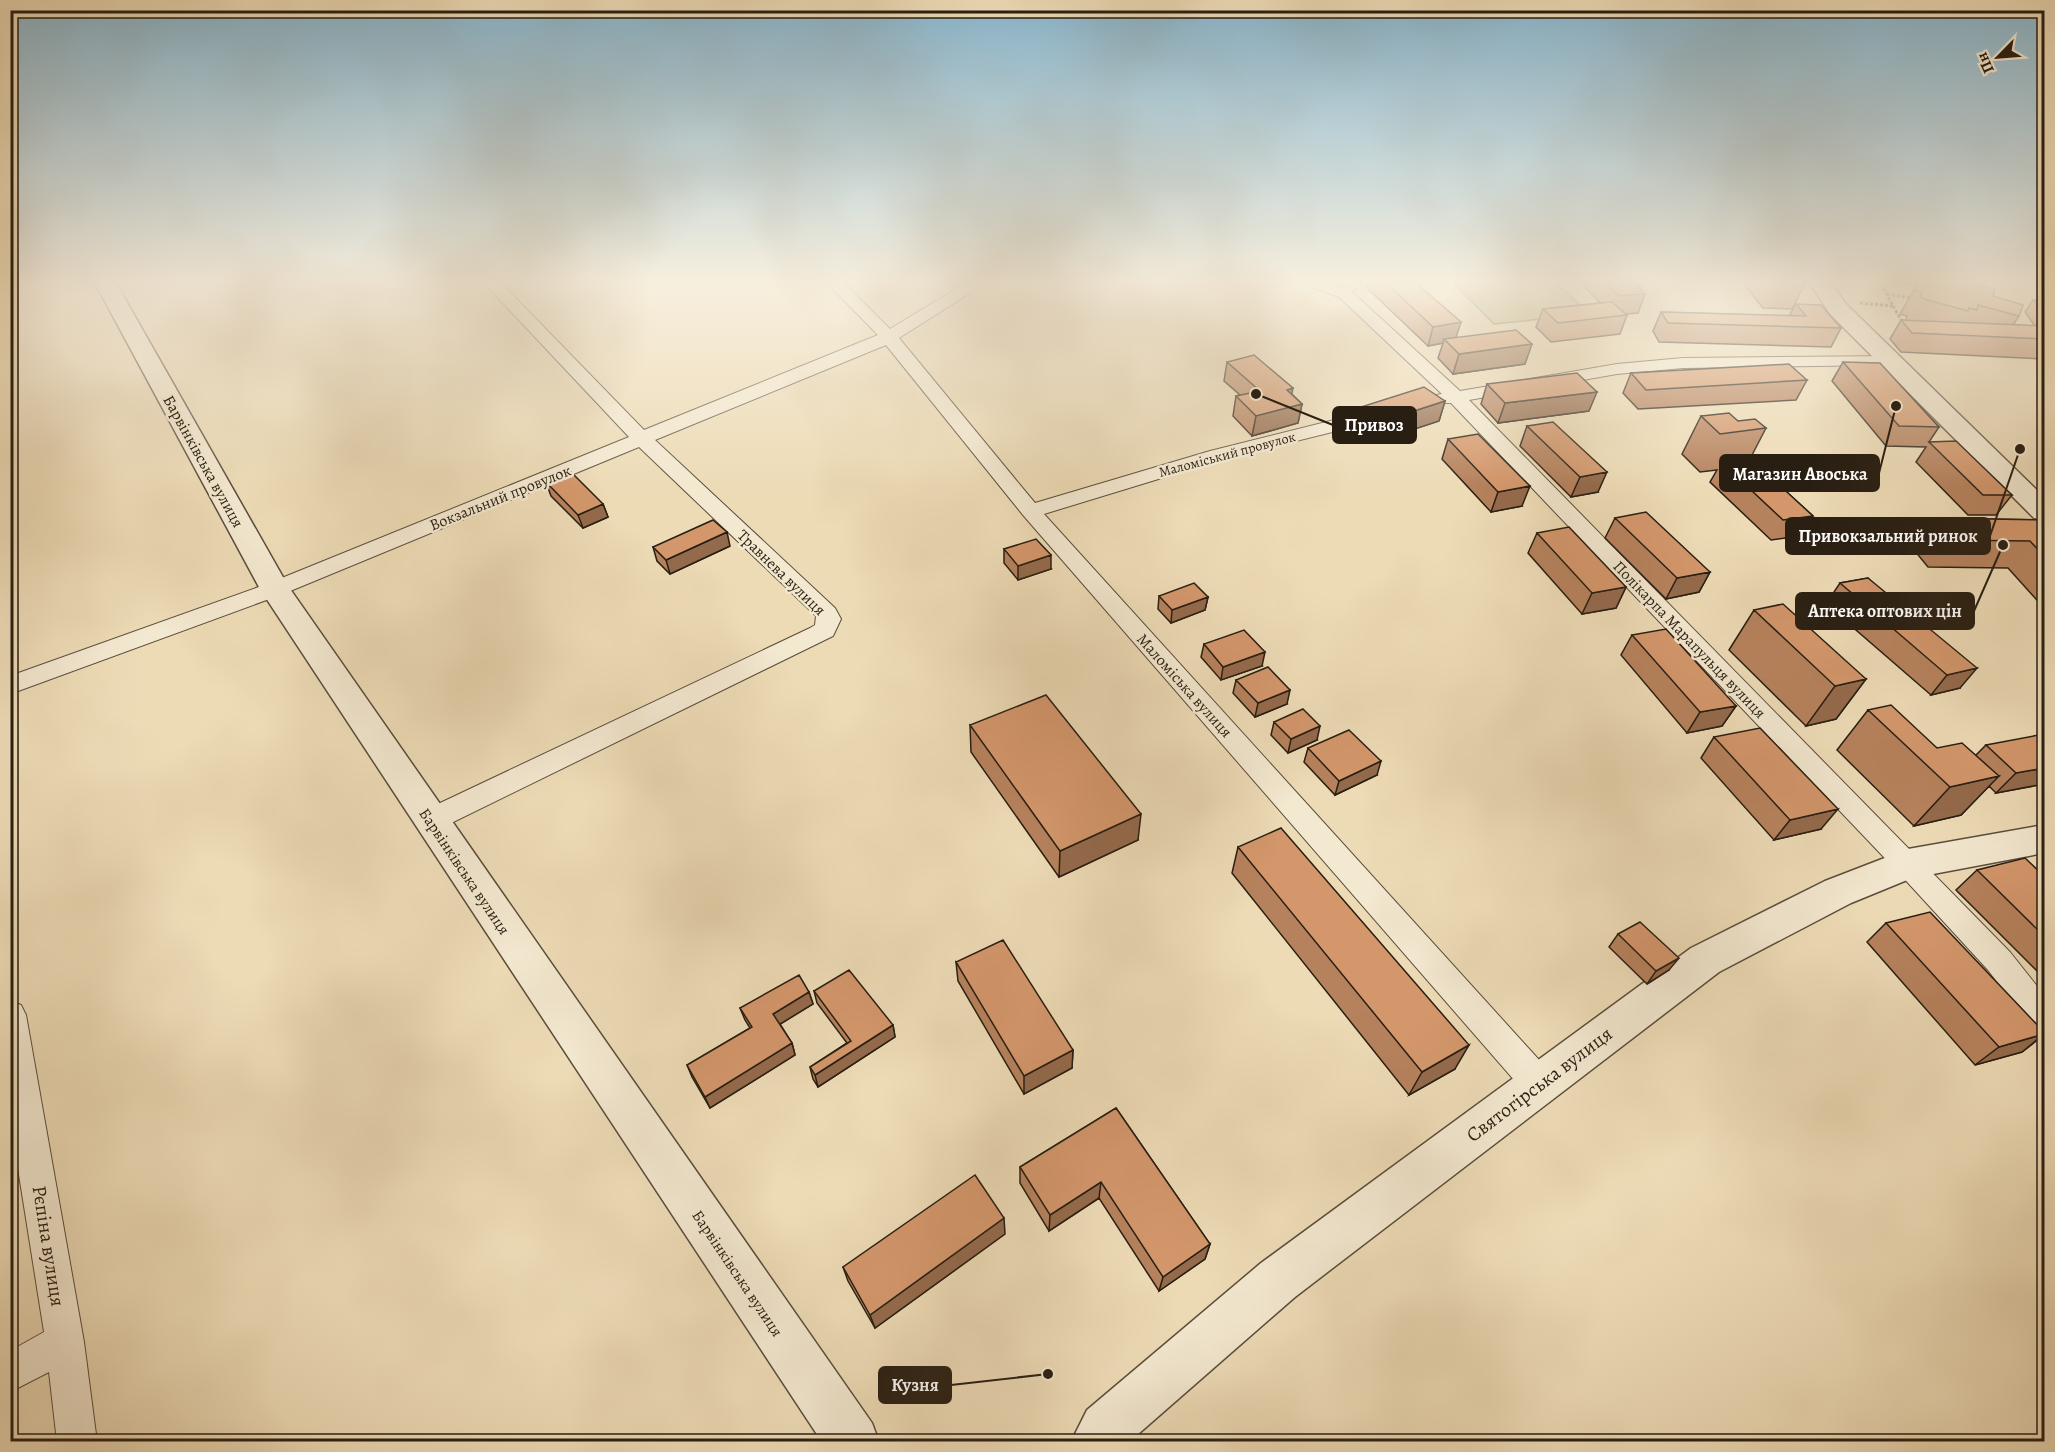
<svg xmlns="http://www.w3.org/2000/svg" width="2055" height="1452" font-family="Alegreya,serif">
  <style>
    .green { fill: #bfbe89; stroke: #746e4e; stroke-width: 1.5 }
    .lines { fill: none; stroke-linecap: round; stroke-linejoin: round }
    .service-casing { stroke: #594d3b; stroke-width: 2 }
    .minor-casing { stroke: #594d3b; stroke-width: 2 }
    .tertiary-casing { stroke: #594d3b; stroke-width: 3 }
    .path { stroke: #281e12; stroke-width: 3; stroke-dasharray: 3 2; stroke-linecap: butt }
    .service { fill: #f3e8d0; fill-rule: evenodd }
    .minor { fill: #f3e8d0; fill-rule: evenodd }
    .tertiary { fill: #f3e8d0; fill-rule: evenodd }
    .wall { fill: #b6825d; stroke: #281e12; stroke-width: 1.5 }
    .shaded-wall { fill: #946a4c; stroke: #281e12; stroke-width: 1.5 }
    .building { fill: #d4976c; stroke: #281e12; stroke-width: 1.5 }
    .labels { text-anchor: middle; stroke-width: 5; stroke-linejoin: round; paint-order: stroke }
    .far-street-label { font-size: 14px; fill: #281e12; stroke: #f3e8d0 }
    .street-label { font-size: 16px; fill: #281e12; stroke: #f3e8d0 }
    .near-street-label { font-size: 20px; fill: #281e12; stroke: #f3e8d0 }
    .leader { fill: none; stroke: #281e12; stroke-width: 2 }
    .callout-dot { fill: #281e12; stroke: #f3e8d0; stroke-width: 2 }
    .callout { fill: #281e12; stroke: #281e12; stroke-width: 2 }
    .callout-label { font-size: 18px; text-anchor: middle; font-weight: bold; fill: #fff }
  </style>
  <rect width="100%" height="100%" fill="#eddbb6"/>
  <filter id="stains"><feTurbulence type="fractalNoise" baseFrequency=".00333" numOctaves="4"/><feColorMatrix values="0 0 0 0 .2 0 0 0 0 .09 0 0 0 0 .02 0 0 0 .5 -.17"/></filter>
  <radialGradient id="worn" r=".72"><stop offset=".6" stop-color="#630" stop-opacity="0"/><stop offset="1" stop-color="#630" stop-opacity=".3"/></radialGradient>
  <path class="green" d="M1453,283h103l34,31 -96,10z"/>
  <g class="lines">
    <g class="service-casing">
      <path id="service" d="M1353,283h9l-14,13h-6v-4z"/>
    </g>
    <g class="minor-casing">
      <path id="minor" d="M484,283h17l143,147 234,-95 -51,-52h17l46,46 76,-46h20l-87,55 136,165 175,-52 180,-45 7,2 2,4 -2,4 -173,43 -180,55 507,559 4,11 -4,11 -12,5 -12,-5 -504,-580 -137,-170 -231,95 180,168 6,11 -8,17 -392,192 -10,3 -10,-3 -4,-8 4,-8 389,-184 5,-3 1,-9 -177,-169 -356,147 -273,100v-18l257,-92 362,-147z
        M1307,283h24l20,8 109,100 157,-27 66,-6 213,-2 3,4 -3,4 -6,1 -207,3 -66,6 -148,26 541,552 34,43v38l-11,-4 -45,-59 -90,-98 -447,-469h-15l-2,-4 2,-4 6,-1 -103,-97 -30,-11z
        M10,1001l11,4 5,10 58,327 13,100h-40l-8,-70 -39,20v-41l34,-19 -34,-214z"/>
    </g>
    <g class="tertiary-casing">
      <path id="tertiary" d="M95,283h21l172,303 584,837 7,19h-57l-562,-853z
        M1810,283h21l15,21 198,193v23l-10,-2 -204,-204z
        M2044,825v28l-132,25 -61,25 -132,69 -424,325 -166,145h-58l16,-32 174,-147 430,-315 134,-67 83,-32z"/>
    </g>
    <path class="path" d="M1904,283l17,2
      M1887,294l26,4
      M1860,303l33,3 -12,-23
      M1893,306l10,17"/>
    <use href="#service" class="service"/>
    <use href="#minor" class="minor"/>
    <use href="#tertiary" class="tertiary"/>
  </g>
  <path class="wall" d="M1368,283h48l40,55 69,26 -72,10 -15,-16 5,-15 -15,3 -61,-58z
    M1581,283h63l-3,7 4,4 -7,19 -13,1 2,1 -7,19 -69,8 -15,-15 7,-18 57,-6z
    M1743,283h61l1,1 -13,25 -29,-1z
    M2029,283h15v2h-13z
    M1914,290l79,6 26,20 -6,9 22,1 -10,-14 8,-12 11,1v58l-143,-7 -11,-13 11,-19h5l1,-4 -7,-2z
    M1796,304l45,24 -10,19 -172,-5 -6,-11 8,-19 128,4z
    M1227,362l65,32 10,10 -4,19 -46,13 -19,-20 3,-20 4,-1 -16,-14z
    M1843,362l96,65 -10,15 83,53 -16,20h-28l-52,-53 10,-15 -40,-1 -54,-65z
    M1631,373l176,7 -11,20 -158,9 -15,-16z
    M1487,384l102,27 -91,12 -17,-19z
    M1445,401l-6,20 -64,21 -19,-16 5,-19z
    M1701,416l37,5 28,7 -16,31 63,57 -12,20 -30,4 -61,-58 7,-12 -17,2 -18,-18z
    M1527,426l71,66 -27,5 -51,-51z
    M1448,439l74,67 -31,6 -49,-53z
    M546,482l57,22 5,13 -25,11 -32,-32z
    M1615,518l95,54 -11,20 -33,7 -61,-61z
    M1929,518l115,2v88l-36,-40 -80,-1 -18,-22z
    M1537,533l89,54 -10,21 -34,6 -54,-61z
    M730,546l-60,28 -13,-13 -4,-14z
    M1004,549l47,20 -33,11 -14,-17z
    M1868,578l92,110 -29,7 -105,-91 14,-21z
    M1159,596l49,1 -3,13 -34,13 -13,-14z
    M1754,610l112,69 -30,40 -30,7 -77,-76z
    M1632,635l104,71 -14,20 -35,7 -66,-78z
    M1204,644l58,22 -41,14 -20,-23z
    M1236,680l51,24 -32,13 -22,-24z
    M1868,710l69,38 39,7 10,-10 58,39 -48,9 -7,-7 -28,29 -47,11 -77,-76z
    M1274,722l43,18 -29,13 -17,-18z
    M970,725l168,115 -79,37 -88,-125z
    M1714,737l107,92 -47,11 -73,-82z
    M1308,748l69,27 -42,20 -31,-33z
    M1238,847l217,222 -46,26 -177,-222z
    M1977,870l67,6v102l-88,-88z
    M1886,923l158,109v3l-22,17 -47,13 -108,-123z
    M1618,934l51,36 -22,14 -38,-37z
    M956,962l117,88 -1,18 -48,26 -66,-113z
    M814,991l79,34 2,12 -77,50 -5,-8 -3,-12 37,-24 -30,-40z
    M809,992l4,12 -33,20 12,19 3,12 -85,53 -18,-31 -5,-12 63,-37 -5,-8 -5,-12z
    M1116,1108l94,136 -5,15 -46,32 -60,-93 -50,33 -29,-48v-16z
    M1005,1234l-130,94 -27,-47 -5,-14z"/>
  <path class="shaded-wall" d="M1461,322l-6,19 -11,-2 -1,4 -15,3 5,-19z
    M1532,344l-7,20 -72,10 6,-20z
    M1293,388l-4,19 13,-3 -4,19 -46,13 4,-20 31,-26z
    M1597,392l-8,19 -91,12 7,-20z
    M1445,401l-6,20 -64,21 5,-20z
    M1607,472l-9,20 -27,5 9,-20z
    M1530,486l-8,20 -31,6 7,-20z
    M603,504l5,13 -25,11 -5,-13z
    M727,532l3,14 -60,28 -4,-14z
    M1051,555v14l-33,11v-14z
    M1710,572l-11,20 -33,7 11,-21z
    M1626,587l-10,21 -34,6 10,-21z
    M1208,597l-3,13 -34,13 1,-13z
    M1265,652l-3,14 -41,14 2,-13z
    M1977,668l-17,20 -29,7 16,-20z
    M1866,679l-30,40 -30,7 29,-40z
    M1290,690l-3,14 -32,13 3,-14z
    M1736,706l-14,20 -35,7 13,-21z
    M1320,726l-3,14 -29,13 3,-14z
    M1381,761l-4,14 -42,20 4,-14z
    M2044,768v16l-48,9 20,-20z
    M1999,776l-38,39 -47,11 36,-39z
    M1838,809l-17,20 -47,11 16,-20z
    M1141,814l-3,26 -79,37 1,-26z
    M1679,958l-10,12 -22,14 9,-13z
    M809,992l4,12 -36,22 -4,-12z
    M893,1025l2,12 -77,50 -3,-12z
    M2044,1034l-22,18 -47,13 24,-18z
    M792,1043l3,12 -85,53 -5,-11z
    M1469,1045l-14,24 -46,26 13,-23z
    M1073,1050l-1,18 -48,26v-18z
    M1101,1182l-2,16 -50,33 1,-16z
    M1004,1218l1,16 -130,94 -5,-13z
    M1210,1244l-5,15 -46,32 4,-14z"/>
  <path class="building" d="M1386,283h30l45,39 -28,5z
    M1606,283h28l11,11 -26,2z
    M1775,283h29l1,1 -29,-1z
    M1919,283h49l27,6 -2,7 30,9 -4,11 -41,-11 -1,5 -8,-2 -1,3 -44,-12 -4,-3 2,-4 -8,-2z
    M2033,300l11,1v13z
    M1612,302l15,13 -69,8 -15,-14z
    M1796,304l25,1 20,23 -173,-5 -7,-11 145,4z
    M1901,320l143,6v13l-132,-6z
    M1516,330l16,14 -73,10 -15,-15z
    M1254,355l39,33 -6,2 15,14 -46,12 -20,-20 24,-5 -33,-29z
    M1843,362l37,1 59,64 -40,-1z
    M1789,364l18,16 -161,10 -15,-17z
    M1577,373l20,19 -92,11 -18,-19z
    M1424,387l21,14 -65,21 -19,-15z
    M1729,413l9,8 17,-2 11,9 -46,6 -19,-18z
    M1553,422l54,50 -27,5 -53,-51z
    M1478,434l52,52 -32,6 -50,-53z
    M1956,441l56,54h-29l-54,-53z
    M1750,458l63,58 -30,4 -62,-58z
    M571,472l32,32 -25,11 -32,-33z
    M1646,512l64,60 -33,6 -62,-60z
    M1929,518l115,2v36l-14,-15 -82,-1z
    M713,520l14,12 -61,28 -13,-13z
    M1569,527l57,60 -34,6 -55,-60z
    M1036,539l15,16 -33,11 -14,-17z
    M1868,578l109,90 -30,7 -107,-92z
    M1194,583l14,14 -36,13 -13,-14z
    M1783,604l83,75 -31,7 -81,-76z
    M1666,629l70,77 -36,6 -68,-77z
    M1244,630l21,22 -42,15 -19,-23z
    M1268,667l22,23 -32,13 -22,-23z
    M1046,695l95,119 -81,37 -90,-126z
    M1891,705l46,43 25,-5 37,33 -49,11 -82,-77z
    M1303,709l17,17 -29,13 -17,-17z
    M1760,728l78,81 -48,11 -76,-83z
    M1349,730l32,31 -42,20 -31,-33z
    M2044,734v34l-28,5 -30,-28z
    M1281,828l188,217 -47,27 -184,-225z
    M2025,858l19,18v60l-67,-66z
    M1930,912l114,120v2l-45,13 -113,-124z
    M1640,922l39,36 -23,13 -38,-37z
    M1003,940l70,110 -49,26 -68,-114z
    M849,970l44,55 -78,50 -5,-8 41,-26 -37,-50z
    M799,975l10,17 -36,22 19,29 -87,54 -18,-32 65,-38 -12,-19z
    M1116,1108l94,136 -47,33 -62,-95 -51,33 -30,-48z
    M975,1175l29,43 -134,97 -27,-48z"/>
  <linearGradient id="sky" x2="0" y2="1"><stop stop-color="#89b7cf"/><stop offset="0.58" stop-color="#f7efde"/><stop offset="1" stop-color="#f7efde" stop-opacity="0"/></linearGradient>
  <rect width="2055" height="486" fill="url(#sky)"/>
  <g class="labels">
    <g class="far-street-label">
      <text transform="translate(1227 454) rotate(-15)" y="5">Маломіський провулок</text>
    </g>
    <g class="street-label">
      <text transform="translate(204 461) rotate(61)" y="6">Барвінківська вулиця</text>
      <text transform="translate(500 497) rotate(-22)" y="6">Вокзальний провулок</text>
      <text transform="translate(782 572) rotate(44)" y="6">Травнева вулиця</text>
      <text transform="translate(1690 639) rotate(46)" y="6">Полікарпа Марапульця вулиця</text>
      <text transform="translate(1185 685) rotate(48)" y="6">Маломіська вулиця</text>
      <text transform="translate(465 871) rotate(56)" y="6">Барвінківська вулиця</text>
      <text transform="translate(738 1273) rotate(56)" y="6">Барвінківська вулиця</text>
    </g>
    <g class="near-street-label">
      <text transform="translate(1539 1084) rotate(-37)" y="7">Святогірська вулиця</text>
      <text transform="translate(49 1246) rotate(81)" y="7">Рєпіна вулиця</text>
    </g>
  </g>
  <path class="leader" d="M1256 394L1333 425M1896 406L1879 473M2020 449L1990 536M2003 545L1974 611M1048 1374L951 1385"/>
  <g class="callout-dot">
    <circle cx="1256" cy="394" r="6"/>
    <circle cx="1896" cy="406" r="6"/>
    <circle cx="2020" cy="449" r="6"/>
    <circle cx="2003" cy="545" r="6"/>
    <circle cx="1048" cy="1374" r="6"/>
  </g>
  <g class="callout">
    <rect x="1333" y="407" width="83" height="36" rx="6"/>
    <rect x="1720" y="455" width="159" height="36" rx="6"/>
    <rect x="1786" y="518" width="204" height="36" rx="6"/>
    <rect x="1796" y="593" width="178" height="36" rx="6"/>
    <rect x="879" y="1367" width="72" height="36" rx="6"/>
  </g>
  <g class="callout-label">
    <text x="1374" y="431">Привоз</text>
    <text x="1800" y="480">Магазин Авоська</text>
    <text x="1888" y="542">Привокзальний ринок</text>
    <text x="1885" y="617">Аптека оптових цін</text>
    <text x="915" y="1391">Кузня</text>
  </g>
  <rect width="2055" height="1452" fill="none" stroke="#eddbb6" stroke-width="36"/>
  <rect x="12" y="12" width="2031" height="1428" fill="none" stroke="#281e12" stroke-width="3"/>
  <rect x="18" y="18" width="2019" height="1416" fill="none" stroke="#281e12" stroke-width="1.5"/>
  <g transform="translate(1998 57) rotate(245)" stroke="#f3e8d0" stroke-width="4.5" paint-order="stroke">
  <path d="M0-4.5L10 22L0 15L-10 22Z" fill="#281e12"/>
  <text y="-9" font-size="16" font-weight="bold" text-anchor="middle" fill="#281e12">Пн</text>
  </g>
  <rect width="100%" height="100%" filter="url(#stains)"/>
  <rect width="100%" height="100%" fill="url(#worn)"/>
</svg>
